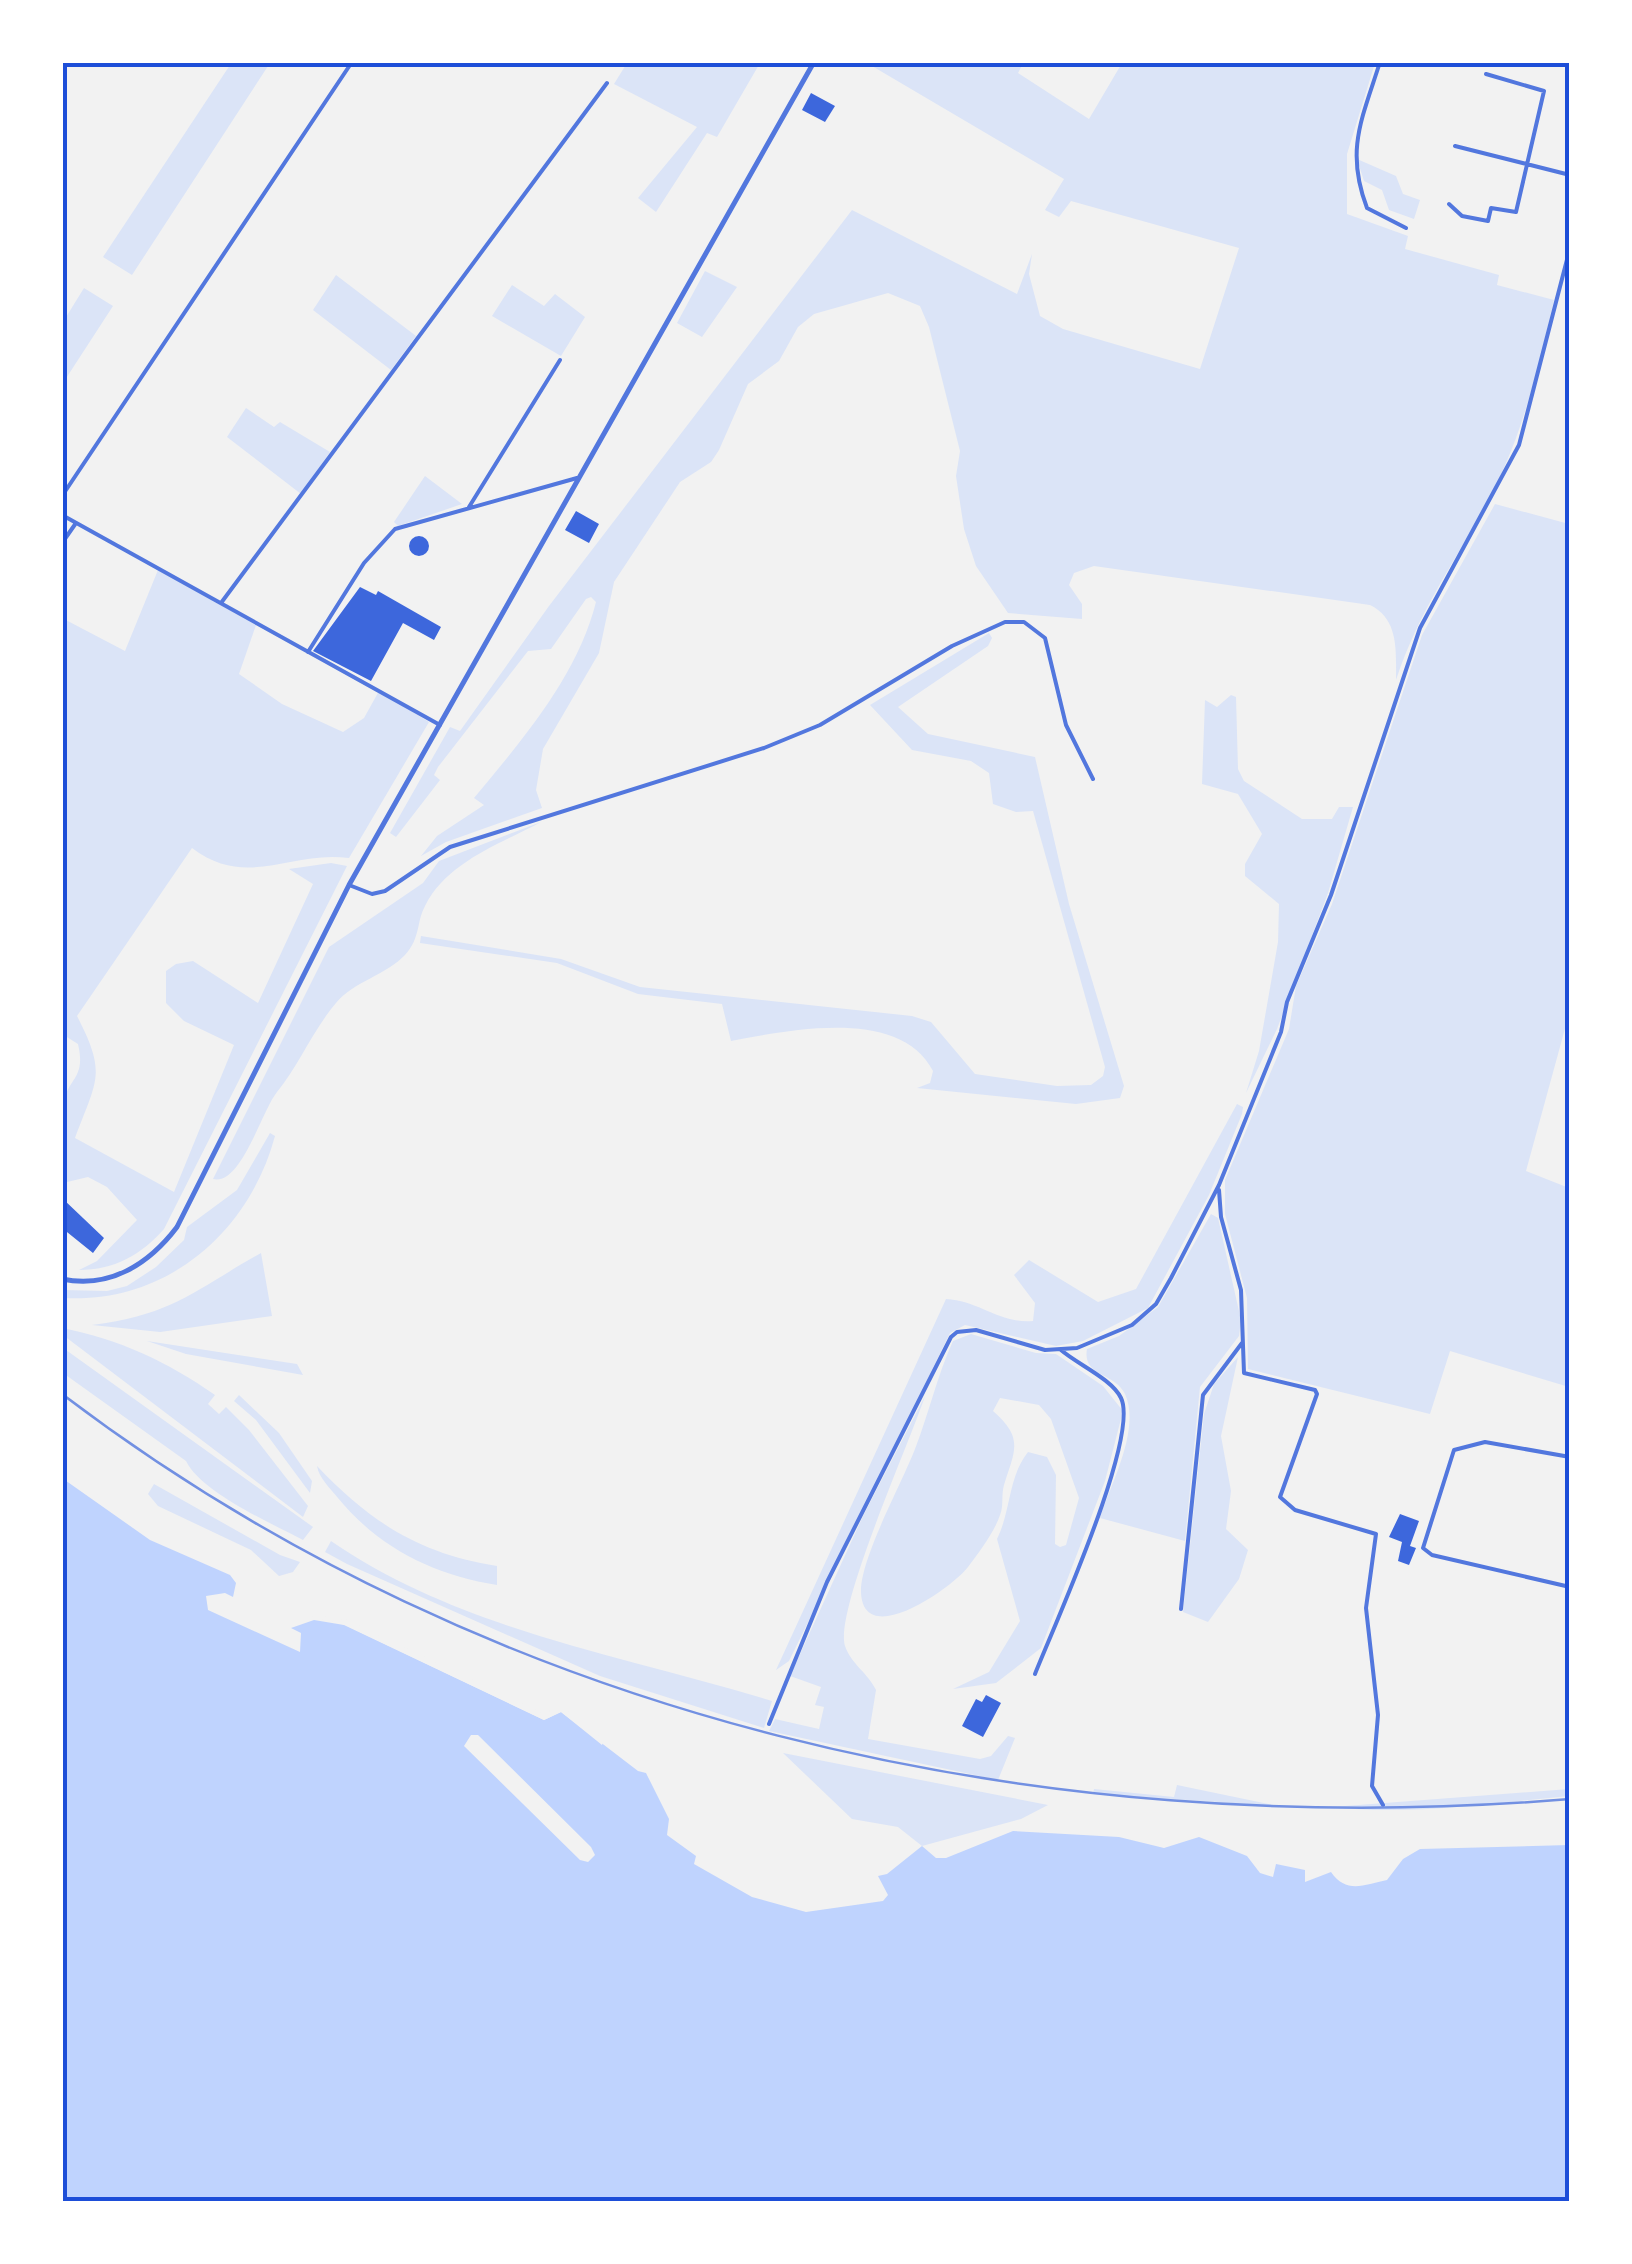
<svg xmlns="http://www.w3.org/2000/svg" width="1632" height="2264" font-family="'Exo 2',sans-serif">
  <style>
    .green { fill: #dbe4f7 }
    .water { fill: #bfd3fe }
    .pier { fill: #f2f2f2 }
    .building { fill: #3d67dc }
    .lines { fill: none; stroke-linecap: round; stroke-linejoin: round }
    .minor { stroke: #5277de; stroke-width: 4 }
    .tertiary { stroke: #5277de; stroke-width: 5 }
    .rail { stroke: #7290e2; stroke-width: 2.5 }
    .neatline { fill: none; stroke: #1d4ed8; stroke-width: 4 }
  </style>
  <rect width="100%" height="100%" fill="#f2f2f2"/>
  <path class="green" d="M232,62l38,1 -138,212 -29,-18z
    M627,63h133l-43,74 -10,-4 -51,79 -18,-14 59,-71 -83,-43z
    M874,63h149l-5,10 71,46 33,-56h253l-28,91v60l61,22 -3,13 94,26 -2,10 57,15c-15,64 -30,130 -60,189 -35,68 -73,116 -98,191 0,-29 3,-61 -26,-75l-276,-39 -20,7 -5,12 13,19v15l-74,-6 -32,-47 -12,-37 -8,-53 4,-25 -31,-124 -9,-21 -32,-13 -74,21 -16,13 -19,34 -31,23 -29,66 -8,12 -31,20 -66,100 -15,71 -56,96 -7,41 6,18 -96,34 -25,14 16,-20 47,-31 -10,-7c48,-58 103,-121 122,-196l-5,-5 -5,2 -35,50 -23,2 -90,116 -4,8 6,5 -44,57 -6,-4 60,-106 10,4 89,-125 303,-396 165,84 15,-40 -3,20 11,42 23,13 137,40 39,-121 -168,-47 -12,16 -14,-7 19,-31 -192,-113z
    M1357,159l39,17 7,18 17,6 -6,19 -25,-9 -7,-20 -18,-9z
    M705,271l32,16 -35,50 -25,-14z
    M336,275l80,61 -25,34 -78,-60z
    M512,285l32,21 11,-12 30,23 -24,39 -69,-40z
    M84,288l29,18 -50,77v-61z
    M246,408l28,19 6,-5 50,30 -29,42 -74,-57z
    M425,476l37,28 -64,22 -4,-4z
    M1495,504l74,20v490l-43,157 43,17v199l-119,-36 -20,63 -182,-45 -1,-71 -22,-84v-34l64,-151 7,-43 36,-82 90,-269z
    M158,570l98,55 -17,49 43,30 61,28 21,-14 15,-27 50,31 -80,136c-60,-8 -101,32 -157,-10l-115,168c30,58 20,63 -2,122l99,54 60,-147 -50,-24 -18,-18v-32l10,-7 17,-3 65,42 55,-119 -24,-15 42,-6 16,3 -183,363c-23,26 -50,41 -85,41l18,-9 40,-41 -30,-33 -19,-10 -25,6c0,-24 -6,-57 0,-80 6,-26 23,-25 15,-59l-16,-10v-416l63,33z
    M989,633l3,5 -4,8 -90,61 30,27 107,23 34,147 55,182 -4,12 -44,6 -159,-16 13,-5 3,-12c-33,-64 -143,-41 -202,-30l-9,-37 -84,-10 -81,-31 -137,-20 1,-7 140,23 79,28 272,29 19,6 44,52 82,12 34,-1 12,-9 2,-9 -72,-256 -17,1 -23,-8 -4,-31 -18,-12 -59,-11 -42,-45z
    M1231,695l5,2 2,72 6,12 58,38h30l7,-12h14l-25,86 -51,136 -31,64 13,-42 19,-109 1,-38 -34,-28v-12l17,-30 -24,-40 -36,-10 3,-84 12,7z
    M541,822c-41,22 -94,40 -116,84 -9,17 -4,31 -20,49 -19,20 -52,27 -69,48 -23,27 -37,62 -59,89 -16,20 -36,94 -64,87l116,-232 94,-64 16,-22z
    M1237,1104l6,3 -1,7 -33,81 -61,113 -65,33 -27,5 -91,-21 -15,8 -161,328 -13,9 170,-371c34,2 54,25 87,22l2,-18 -21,-28 15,-15 69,42 38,-13z
    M270,1133l5,3c-26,97 -109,168 -212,162v-8l44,1 20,-5 29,-19 28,-27 3,-13 50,-37z
    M1211,1214l7,4 23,102 -2,16 -39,51 -15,154 -85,-23c11,-35 41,-89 25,-124 -10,-22 -43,-17 -38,-45l32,-13 39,-29z
    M261,1253l11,63 -112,16 -68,-7c83,-11 101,-34 169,-72z
    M62,1328c57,11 106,34 153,67l-7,9 11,10 7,-7 23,23 59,76 -5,11 -240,-182z
    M971,1334l65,19 20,1 47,32 20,25 -18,70 -64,167 -45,35 -43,6 36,-17 31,-51 -23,-82c14,-28 11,-62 31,-87l19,5 9,18 -1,69 5,3 6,-2 13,-47 -28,-79 -12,-14 -39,-7 -7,13c31,27 22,39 11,74 -3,10 0,21 -4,30 -6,18 -21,37 -32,52 -15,20 -105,84 -107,25 -1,-33 41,-109 54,-143 14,-36 22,-73 38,-108z
    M147,1341l150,23 6,11 -117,-21z
    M66,1350l247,177 -10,13c-32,-17 -101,-47 -117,-79l-123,-88z
    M1238,1357l-17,79 10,55 -5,38 22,21 -9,29 -31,43 -25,-10 21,-198 10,-30z
    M239,1395l40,38 33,48 -2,12 -54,-73 -22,-19z
    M925,1396c-15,46 -91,215 -80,250 6,18 23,27 31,44l-8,49 112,20 11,-3 17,-20 7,2 -17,42 -229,-49 6,-12 44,10 5,-22 -9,-2 6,-18 -31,-11 73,-160z
    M317,1466c53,56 103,88 180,100v19c-63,-10 -118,-37 -159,-87 -8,-10 -19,-20 -21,-32z
    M154,1484l126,71 20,7 -7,10 -14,4 -28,-26 -93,-44 -10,-12z
    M331,1541c131,90 292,114 441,160l-8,27 -164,-52 -253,-112 -22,-12z
    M783,1753l265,52 -27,14 -99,27 -24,-19 -46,-8z
    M1177,1785l101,21 -185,-12 1,-5 80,8z
    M1569,1789v7c-76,7 -161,20 -237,11z"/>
  <path class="water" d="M62,1478l88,62 80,35 6,8 -3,14 -8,-4 -19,3 2,14 92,42 1,-19 -10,-5 23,-8 30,5 200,95 17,-8 77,59 8,2 23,46 -2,16 29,21 -2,8 58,33 54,15 77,-11 5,-6 -10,-19 9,-2 35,-28 14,12h10l67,-27 106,6 45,11 35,-11 48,19 13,17 13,4 3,-13 29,6v12l26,-10c15,22 33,13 56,8l16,-21 17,-10 149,-4v356h-1506z"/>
  <path class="pier" d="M315,1615l32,5 199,95 7,-8h10l41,33 -2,5 -41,-33 -17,8 -199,-95 -35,-9z
    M471,1735h7l113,112 4,8 -7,7 -8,-2 -116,-114z"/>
  <path class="building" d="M811,93l24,13 -10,16 -23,-12z
    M576,511l23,13 -10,19 -24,-13z
    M409 546a10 10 0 1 1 20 0a10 10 0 1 1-20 0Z
    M360,587l16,8 2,-4 63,36 -7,13 -31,-17 -32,58 -58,-30z
    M62,1198l42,40 -11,15 -31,-25z
    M1400,1514l19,7 -9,25 6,2 -7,17 -11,-4 4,-19 -13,-5z
    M986,1695l15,8 -18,34 -21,-11 14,-27 6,3z"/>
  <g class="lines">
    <path class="minor" d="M1380,62c-18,57 -35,88 -13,146l39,20
      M1455,146l115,29
      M1449,204l13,12 26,5 3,-13 25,4 28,-121 -58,-17
      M62,496l290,-434
      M469,507l91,-147
      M62,515l378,210
      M62,543l14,-20
      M221,603l386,-520
      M308,652l56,-89 31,-34 182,-51
      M349,885l23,9 13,-3 65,-44 314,-99 56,-23 132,-79 53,-24h19l21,16 21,87 27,54
      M1569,1025h1
      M1219,1190l2,27 20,73 3,83 71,17 2,4 -37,103 15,13 81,24 -10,74 12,107 -6,71 11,19
      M1570,1457l-85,-15 -31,8 -31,98 9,7 138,32
      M1181,1609l22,-214 39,-52
      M1035,1674c19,-48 105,-237 86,-276 -9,-19 -44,-34 -60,-48
      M769,1724l58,-142 124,-245 6,-5 19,-2 69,20 32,-2 55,-23 24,-21 15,-26 48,-93 62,-153 6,-30 44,-107 89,-267 99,-183 51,-197"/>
    <path class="tertiary" d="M62,1279c48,10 87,-15 115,-52l172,-342 465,-823"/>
    <path class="rail" d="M62,1394c430,327 976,449 1508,405"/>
  </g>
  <rect width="1632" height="2264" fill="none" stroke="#ffffff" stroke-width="130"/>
  <rect x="65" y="65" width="1502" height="2134" class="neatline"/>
</svg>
